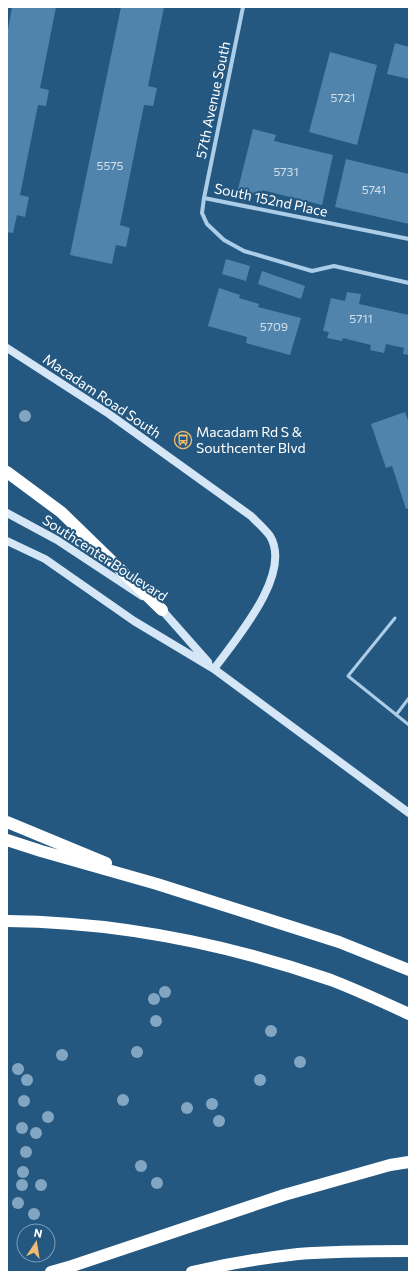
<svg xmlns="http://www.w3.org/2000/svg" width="416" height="1279" font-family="Commissioner,sans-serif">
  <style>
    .building { fill: #5084ac }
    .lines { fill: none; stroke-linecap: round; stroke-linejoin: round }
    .lane { stroke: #abcde7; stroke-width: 3 }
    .street { stroke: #abcde7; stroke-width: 4 }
    .secondary { stroke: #d5e7f6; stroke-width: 8 }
    .highway { stroke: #fff; stroke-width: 12 }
    .tree { fill: #82a6c1 }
    .labels { text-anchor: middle; stroke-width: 4; stroke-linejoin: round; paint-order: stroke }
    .number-label { font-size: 12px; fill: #d3e0ea }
    .street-label { font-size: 14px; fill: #fff; stroke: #245881 }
    .poi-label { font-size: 14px; fill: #fff; stroke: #245881; text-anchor: start }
  </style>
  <rect width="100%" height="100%" fill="#245881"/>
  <path class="building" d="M12,7h44l-16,81 9,2 -3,16 -8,-1 -18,90 9,2 -4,20 -8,-2 -4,18 -6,-1v-197z
    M121,7h43l-16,79 9,2 -4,18 -9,-1 -24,120 10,3 -4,19 -10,-2 -4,19 -42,-9z
    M395,43l14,4v32l-22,-5z
    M330,52l47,13 -20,80 -48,-13z
    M253,129l23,6 -2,6 59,14 -11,50 -60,-15 -1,5 -23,-6z
    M346,159l63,15v50l-74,-17z
    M226,259l24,7 -4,15 -24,-7z
    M262,271l43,15 -4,13 -43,-15z
    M219,288l21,7 -1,3 20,6 -1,3 43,11 -11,37 -44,-12 1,-6 -39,-11z
    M347,292l14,2 -2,10 50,11v40l-6,-1 1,-6 -18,-4 -2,9 -14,-3 1,-5 -28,-7 -1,3 -15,-3 2,-6 -6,-1 8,-33 14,3z
    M405,412l4,11v85l-3,1 -14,-43 -6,2 -15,-44z"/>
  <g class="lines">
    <path class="lane" d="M395,618l-47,58 61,49
      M396,715l13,-17"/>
    <path class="street" d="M243,7l-39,191 -2,15 5,11 17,16 20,11 68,20 22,-5 75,17
      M204,198l205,41"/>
    <path class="secondary" d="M7,348l102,66 142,102c6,6 14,13 19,20 23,38 -35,104 -56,133
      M7,513l50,27 85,56
      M7,541l38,18 89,62 80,48 195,144
      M158,607l4,3 46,52"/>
    <path class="highway" d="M7,472l54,40 101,98
      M7,822l99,41
      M7,840l34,11 116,33 182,58 70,28
      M7,921c110,1 220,23 324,59 26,10 52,22 78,34
      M51,1272l21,-6 212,-71 106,-30 19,-3
      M192,1272c35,-8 71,-14 106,-18 37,-3 74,-3 111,-3"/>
  </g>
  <g class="tree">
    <circle cx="25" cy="416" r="6"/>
    <circle cx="165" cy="992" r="6"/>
    <circle cx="154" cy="999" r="6"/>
    <circle cx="156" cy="1021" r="6"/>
    <circle cx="271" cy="1031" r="6"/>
    <circle cx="137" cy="1052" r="6"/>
    <circle cx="62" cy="1055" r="6"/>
    <circle cx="300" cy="1062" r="6"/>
    <circle cx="18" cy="1069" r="6"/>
    <circle cx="27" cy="1080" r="6"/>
    <circle cx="260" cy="1080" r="6"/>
    <circle cx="123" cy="1100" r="6"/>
    <circle cx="24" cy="1101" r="6"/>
    <circle cx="212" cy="1104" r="6"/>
    <circle cx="187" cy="1108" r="6"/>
    <circle cx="48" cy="1117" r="6"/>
    <circle cx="219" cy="1121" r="6"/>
    <circle cx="22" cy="1128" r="6"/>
    <circle cx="36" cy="1133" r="6"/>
    <circle cx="26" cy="1152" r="6"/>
    <circle cx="141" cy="1166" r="6"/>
    <circle cx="23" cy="1172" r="6"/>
    <circle cx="157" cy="1183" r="6"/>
    <circle cx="22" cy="1185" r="6"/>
    <circle cx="41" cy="1185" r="6"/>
    <circle cx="18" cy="1203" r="6"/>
    <circle cx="34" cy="1214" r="6"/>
  </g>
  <defs>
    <g id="bus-ring" transform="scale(0.9)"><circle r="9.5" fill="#245881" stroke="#f1bc6f" stroke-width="1.5"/><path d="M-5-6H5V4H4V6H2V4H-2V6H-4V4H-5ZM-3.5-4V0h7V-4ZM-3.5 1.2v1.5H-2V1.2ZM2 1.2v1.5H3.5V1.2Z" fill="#f1bc6f"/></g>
  </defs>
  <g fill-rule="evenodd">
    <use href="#bus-ring" x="183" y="440"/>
  </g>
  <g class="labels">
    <g class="number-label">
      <text x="343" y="102">5721</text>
      <text x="110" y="170">5575</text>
      <text x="286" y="176">5731</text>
      <text x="374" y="194">5741</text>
      <text x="361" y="323">5711</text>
      <text x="274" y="331">5709</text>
    </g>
    <g class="street-label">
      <text transform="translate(213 100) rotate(-78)" y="5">57th Avenue South</text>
      <text transform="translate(271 200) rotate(12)" y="5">South 152nd Place</text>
      <text transform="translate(102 396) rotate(34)" y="5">Macadam Road South</text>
      <text transform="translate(105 558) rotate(33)" y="5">Southcenter Boulevard</text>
    </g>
    <g class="poi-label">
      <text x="196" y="437">Macadam Rd S &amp;<tspan x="196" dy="16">Southcenter Blvd</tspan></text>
    </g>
  </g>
  <rect width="416" height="1279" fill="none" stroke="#ffffff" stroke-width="16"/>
  <g transform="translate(36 1243) rotate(12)"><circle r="19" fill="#245881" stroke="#7c9bb3"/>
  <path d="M0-3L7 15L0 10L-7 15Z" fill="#f1bc6f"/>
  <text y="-6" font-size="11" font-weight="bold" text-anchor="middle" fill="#ffffff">N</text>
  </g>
</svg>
